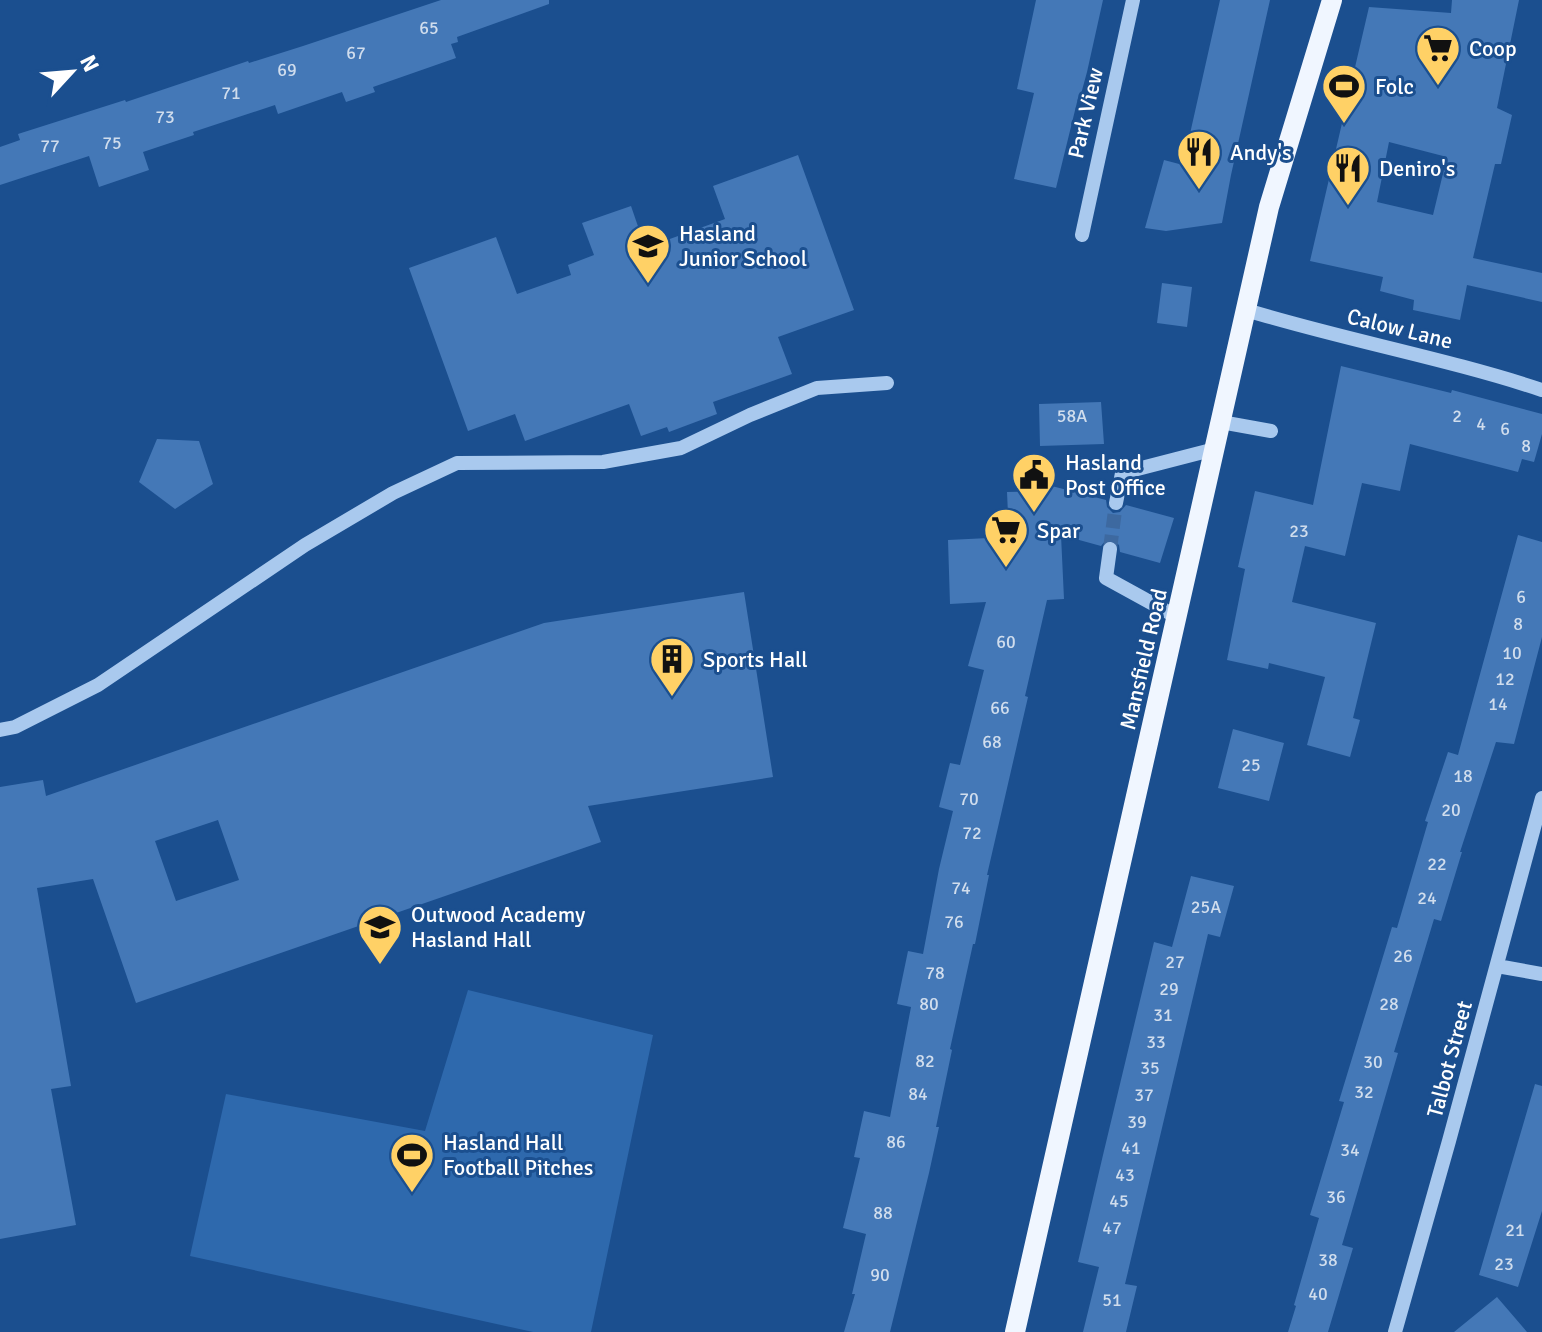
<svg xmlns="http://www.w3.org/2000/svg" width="1542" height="1332" font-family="Signika,sans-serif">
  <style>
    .green { fill: #2e69ad }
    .building { fill: #4478b7; fill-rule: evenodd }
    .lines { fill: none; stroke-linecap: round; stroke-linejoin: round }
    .minor-tunnel { stroke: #3d69a0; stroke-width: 14; stroke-dasharray: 14 7; stroke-linecap: butt }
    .minor { stroke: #a9c9ee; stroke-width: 14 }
    .major { stroke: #f0f6ff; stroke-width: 20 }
    .labels { text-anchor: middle; stroke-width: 6; stroke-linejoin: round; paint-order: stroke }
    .number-label { font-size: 18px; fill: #d0dded }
    .poi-label { font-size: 22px; fill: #fff; stroke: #1b4f8f; text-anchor: start }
    .street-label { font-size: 22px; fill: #fff; stroke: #1b4f8f }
  </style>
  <rect width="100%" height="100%" fill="#1b4f8f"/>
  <path class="green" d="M468,990l185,45 -62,297h-58l-343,-76 36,-162 199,37z"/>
  <path class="building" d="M441,0h108v4l-92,33 1,5 -7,2 5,14 -83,29 2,5 -29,10 -4,-10 -64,22 -3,-9 -82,27 1,3 -51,17 6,18 -50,17 -10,-31 -89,29v-38l20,-7 -2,-6 107,-34 1,2 122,-41 1,2 54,-17z
    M1036,0h67l-16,72 -6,22h-2l-23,94 -42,-9 20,-86 -17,-4z
    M1220,0h50l-39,175 -9,48 -56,8 -21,-3 19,-68 19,5z
    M1452,0h67l-22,108 15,7 -11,49h-6l-22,94 69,15v29l-75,-17 -7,35 -47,-10 1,-10 -34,-9 3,-14 -73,-16 59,-254 82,6zM1389,142l58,15 -14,58 -56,-13z
    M798,155l56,155 -76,27 14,37 -79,28 4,12 -48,18 -2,-5 -26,9 -12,-32 -104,37 -10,-27 -47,17 -59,-163 87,-31 21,57 54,-19 -3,-10 26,-10 -12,-32 49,-17 11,32 22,-8 3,10 58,-21 -12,-33z
    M1162,283l30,4 -5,40 -30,-4z
    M1341,366l110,27 1,-3 90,24v20l-8,28 -12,-3 -4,13 -108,-28 -10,47 -38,-8 -17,73 -40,-10 -13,56 84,21 -23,95 7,2 -10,37 -43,-12 18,-68 -56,-14 -1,6 -41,-9 18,-91 -7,-2 17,-76 58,14z
    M1101,402l3,42 -64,2 -1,-42z
    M157,439l42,2 14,43 -38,25 -36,-27z
    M1040,483l66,17 1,7 6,6 7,-1 6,-7 48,13 -14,45 -40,-11 -1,-7 -7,-6 -6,1 -5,6 -40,-11 3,64 -17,1 -22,96 3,1 -41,178h2l-14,69h-2l-23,105 2,1 -16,77h3l-10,46 -39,159h-46l11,-38h-3l14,-60 -23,-6 17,-70 -6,-1 10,-46 26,6 21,-110 -14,-3 11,-53 15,3 16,-85 14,-58 -14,-4 11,-44 10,2 24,-95 -16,-4 18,-64 -36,2 -2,-64 61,-3 -2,-45 34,-1z
    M1518,535l24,7v95l-28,107 -18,-2 -36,110h2l-21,69 -7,-2 -40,133 4,1 -56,192 11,3 -25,84h-40l8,-26 -2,-1 25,-87 -9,-3 34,-113 -5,-1 53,-174 5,1 31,-106 -3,-1 23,-69 10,3z
    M744,592l29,185 -185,29 13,36 -465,161 -43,-124 -56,9 34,198 -20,3 25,136 -76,14v-452l43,-7 3,16 498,-173zM218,820l21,60 -63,21 -21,-60z
    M1233,729l51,14 -15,58 -51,-13z
    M1191,876l43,10 -14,51 -12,-3 -83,350 12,2 -11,46h-43l16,-65 -21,-5 25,-107 51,-213 18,5z
    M1535,1084l7,2v125l-24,76 -39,-12z
    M1497,1297l30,35h-73z"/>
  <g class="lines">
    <path class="minor-tunnel" d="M1110,549l6,-46"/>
    <path class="minor" d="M1082,235l51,-235
      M1246,310c98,30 199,48 296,80
      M1221,422l50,9
      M1116,503l6,-30 93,-24
      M1110,549l-4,29 71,39
      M0,730l15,-3 83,-42 207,-140 88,-52 64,-30 146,-1 78,-14 69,-33 67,-27 70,-5
      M1497,966l45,8
      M1395,1332l54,-191 93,-343"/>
    <path class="major" d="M1015,1332l254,-1125 63,-207"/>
  </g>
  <defs>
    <g id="supermarket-pin" transform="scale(2.3)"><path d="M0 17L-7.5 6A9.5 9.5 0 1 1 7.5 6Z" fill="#ffd166" stroke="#1b4f8f"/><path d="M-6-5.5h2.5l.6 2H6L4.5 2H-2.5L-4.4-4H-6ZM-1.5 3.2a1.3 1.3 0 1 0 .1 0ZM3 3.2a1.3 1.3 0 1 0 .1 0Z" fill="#111"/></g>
    <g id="stadium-pin" transform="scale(2.3)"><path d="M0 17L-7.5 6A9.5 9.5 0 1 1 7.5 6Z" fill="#ffd166" stroke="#1b4f8f"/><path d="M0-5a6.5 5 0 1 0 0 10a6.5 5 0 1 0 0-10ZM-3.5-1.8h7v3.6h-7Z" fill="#111"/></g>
    <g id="restaurant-pin" transform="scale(2.3)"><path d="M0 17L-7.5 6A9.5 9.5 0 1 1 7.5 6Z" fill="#ffd166" stroke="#1b4f8f"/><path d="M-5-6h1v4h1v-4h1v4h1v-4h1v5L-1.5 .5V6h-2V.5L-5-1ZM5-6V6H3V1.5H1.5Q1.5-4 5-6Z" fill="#111"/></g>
    <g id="school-pin" transform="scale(2.3)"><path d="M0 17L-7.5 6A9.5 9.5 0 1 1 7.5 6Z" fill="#ffd166" stroke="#1b4f8f"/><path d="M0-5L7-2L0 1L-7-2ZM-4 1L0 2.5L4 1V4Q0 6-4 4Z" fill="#111"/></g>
    <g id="civic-pin" transform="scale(2.3)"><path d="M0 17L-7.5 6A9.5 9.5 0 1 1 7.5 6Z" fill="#ffd166" stroke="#1b4f8f"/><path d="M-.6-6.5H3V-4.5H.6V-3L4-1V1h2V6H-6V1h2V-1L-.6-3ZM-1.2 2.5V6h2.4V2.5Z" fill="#111"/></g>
    <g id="building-pin" transform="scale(2.3)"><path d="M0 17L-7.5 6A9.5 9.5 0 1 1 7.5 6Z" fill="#ffd166" stroke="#1b4f8f"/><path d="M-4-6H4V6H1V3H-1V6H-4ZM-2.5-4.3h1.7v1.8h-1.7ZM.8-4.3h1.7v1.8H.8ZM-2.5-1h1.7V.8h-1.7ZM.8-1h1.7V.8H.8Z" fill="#111"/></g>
  </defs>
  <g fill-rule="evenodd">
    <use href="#supermarket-pin" x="1438" y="48"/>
    <use href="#stadium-pin" x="1344" y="86"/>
    <use href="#restaurant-pin" x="1199" y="152"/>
    <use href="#restaurant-pin" x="1348" y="168"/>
    <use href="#school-pin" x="648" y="246"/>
    <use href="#civic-pin" x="1034" y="475"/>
    <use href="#supermarket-pin" x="1006" y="530"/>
    <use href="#building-pin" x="672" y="659"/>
    <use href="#school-pin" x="380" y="927"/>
    <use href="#stadium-pin" x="412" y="1155"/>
  </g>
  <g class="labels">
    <g class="number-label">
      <text x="429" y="34">65</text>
      <text x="356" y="59">67</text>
      <text x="287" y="76">69</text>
      <text x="231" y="99">71</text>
      <text x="165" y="123">73</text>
      <text x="112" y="149">75</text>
      <text x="50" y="152">77</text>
      <text x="1072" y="422">58A</text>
      <text x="1457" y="422">2</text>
      <text x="1481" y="430">4</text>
      <text x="1505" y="435">6</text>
      <text x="1526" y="452">8</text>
      <text x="1299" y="537">23</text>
      <text x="1521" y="603">6</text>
      <text x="1518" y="630">8</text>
      <text x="1006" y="648">60</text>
      <text x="1512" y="659">10</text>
      <text x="1505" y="685">12</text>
      <text x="1498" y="710">14</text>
      <text x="1000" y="714">66</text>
      <text x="992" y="748">68</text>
      <text x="1251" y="771">25</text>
      <text x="1463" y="782">18</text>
      <text x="969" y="805">70</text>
      <text x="1451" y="816">20</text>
      <text x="972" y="839">72</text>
      <text x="1437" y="870">22</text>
      <text x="961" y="894">74</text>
      <text x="1427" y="904">24</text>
      <text x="1206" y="913">25A</text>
      <text x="954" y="928">76</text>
      <text x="1403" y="962">26</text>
      <text x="1175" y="968">27</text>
      <text x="935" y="979">78</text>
      <text x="1169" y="995">29</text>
      <text x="929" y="1010">80</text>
      <text x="1389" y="1010">28</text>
      <text x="1163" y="1021">31</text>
      <text x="1156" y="1048">33</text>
      <text x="925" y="1067">82</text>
      <text x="1373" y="1068">30</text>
      <text x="1150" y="1074">35</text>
      <text x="1364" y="1098">32</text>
      <text x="918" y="1100">84</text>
      <text x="1144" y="1101">37</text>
      <text x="1137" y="1128">39</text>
      <text x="896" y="1148">86</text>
      <text x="1131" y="1154">41</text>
      <text x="1350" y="1156">34</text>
      <text x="1125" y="1181">43</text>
      <text x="1336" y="1203">36</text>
      <text x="1119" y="1207">45</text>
      <text x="883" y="1219">88</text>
      <text x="1112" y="1234">47</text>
      <text x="1515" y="1236">21</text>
      <text x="1328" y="1266">38</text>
      <text x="1504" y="1270">23</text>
      <text x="880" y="1281">90</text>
      <text x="1318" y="1300">40</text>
      <text x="1112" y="1306">51</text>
    </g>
    <g class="poi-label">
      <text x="1469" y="56">Coop</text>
      <text x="1375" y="94">Folc</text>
      <text x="1230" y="160">Andy's</text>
      <text x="1379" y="176">Deniro's</text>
      <text x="679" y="241">Hasland<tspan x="679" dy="25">Junior School</tspan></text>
      <text x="1065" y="470">Hasland<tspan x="1065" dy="25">Post Office</tspan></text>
      <text x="1037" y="538">Spar</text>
      <text x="703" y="667">Sports Hall</text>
      <text x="411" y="922">Outwood Academy<tspan x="411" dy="25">Hasland Hall</tspan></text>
      <text x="443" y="1150">Hasland Hall<tspan x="443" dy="25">Football Pitches</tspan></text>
    </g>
    <g class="street-label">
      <text transform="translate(1085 113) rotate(-77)" y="8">Park View</text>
      <text transform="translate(1400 328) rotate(14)" y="8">Calow Lane</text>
      <text transform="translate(1143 659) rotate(-77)" y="8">Mansfield Road</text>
      <text transform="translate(1449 1059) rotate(-75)" y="8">Talbot Street</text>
    </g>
  </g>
  <g transform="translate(72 72) rotate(64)" stroke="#1b4f8f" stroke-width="6" paint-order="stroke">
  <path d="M0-6L14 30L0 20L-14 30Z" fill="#ffffff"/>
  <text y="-12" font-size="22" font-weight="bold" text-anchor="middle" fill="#ffffff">N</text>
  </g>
</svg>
